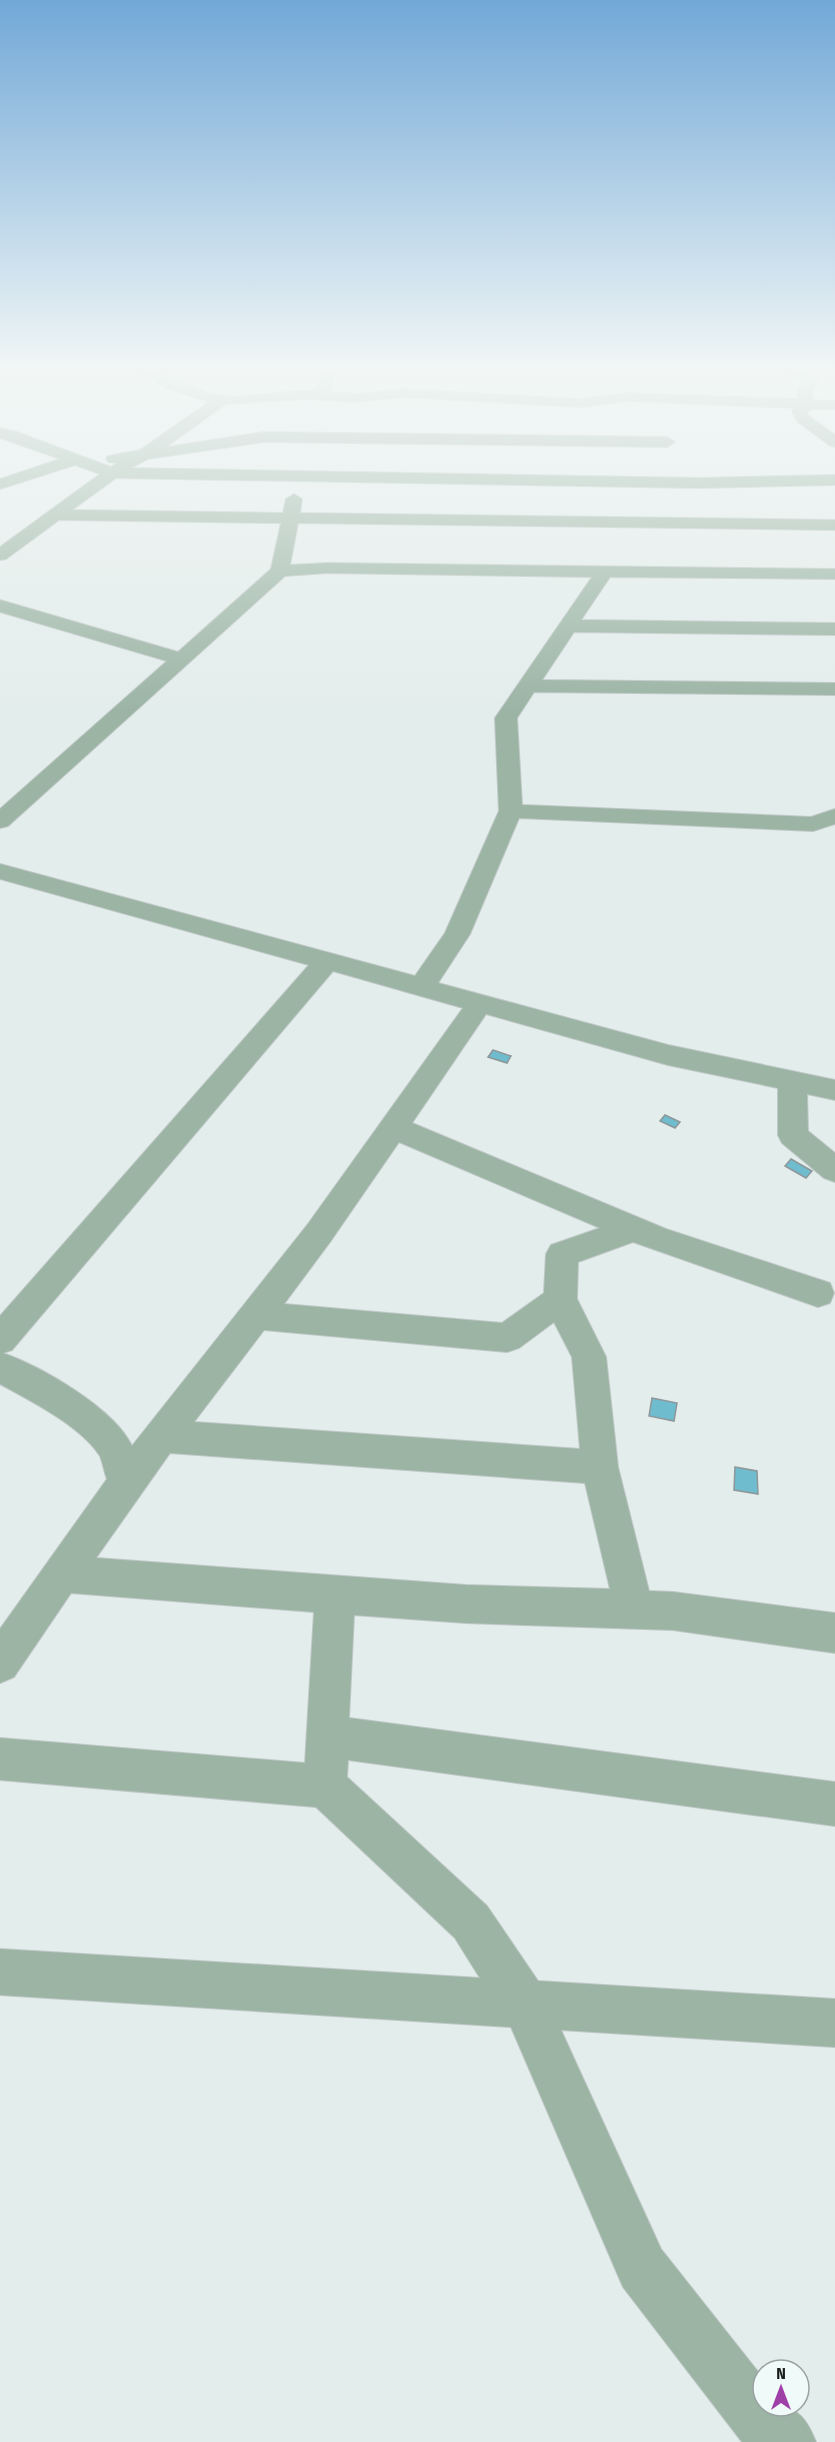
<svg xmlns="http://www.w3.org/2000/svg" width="835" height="2442" font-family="'Fira Sans Condensed',sans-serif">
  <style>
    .building { fill: #6ebccd; stroke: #8e9799; stroke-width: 1.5 }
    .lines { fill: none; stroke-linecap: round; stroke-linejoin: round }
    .minor-casing { stroke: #bfc8c6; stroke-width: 2 }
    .minor { fill: #9bb4a4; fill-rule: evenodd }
  </style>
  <rect width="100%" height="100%" fill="#e3edeb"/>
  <path class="building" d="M493,1050l18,6 -4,7 -19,-6z
    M665,1115l15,7 -5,6 -15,-7z
    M791,1159l21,12 -6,7 -21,-12z
    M652,1398l25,5 -3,18 -25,-5z
    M735,1467l22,4 1,23 -24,-4z"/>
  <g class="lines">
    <g class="minor-casing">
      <path id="minor" d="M135,369c27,-2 53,21 83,26 30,5 62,-6 93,-4l7,-4 5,-18h14l-7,23 28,2 44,-5 179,10 46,-6 171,6v-9l5,-7 -26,-14h24l17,13 -6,8 1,10 22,1v8h-23l-5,3 2,4 26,19v12l-6,-2 -31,-23 -6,-11 2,-3 -167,-7 -46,6 -179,-10 -44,5 -52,-3 -80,5 -60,43 98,-15 403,5 8,5 -8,5 -403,-5 -116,17 -17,9 568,10 136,-3v10l-136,3 -583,-10 -44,32 211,3 3,-14 8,-5 8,5 -2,14 535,7v10l-537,-7 -8,42 37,-2 508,6v10l-225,-2 -29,43 254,3v12l-261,-3 -32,48 293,3v12l-301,-3 -17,26 5,87 289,12 24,-8v15l-22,7 -294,-13 -49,116 -32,49 230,62 167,35v20l-28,-6 1,37 27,22v29l-11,-4 -42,-35 -4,-8v-47l-110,-23 -182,-51 -74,109 254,106 164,54 4,10 -4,10 -12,4 -185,-65 -55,20 -1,37 29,58 12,110 31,124 24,1 162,21v40l-162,-23 -207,-7 -112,-8 -5,103 486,64v44l-487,-66 -1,17 140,129 51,75 297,18v48l-274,-17 100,219 102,129v28c32,0 41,6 53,36h-74l-119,-155 -112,-260 -511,-32v-46l480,29 -25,-40 -139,-131 -316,-27v-42l305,25 9,-151 -243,-19 -57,84 -14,6v-54l107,-150c-3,-7 -4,-16 -7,-23 -19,-30 -69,-55 -100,-72v-68l309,-351 -309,-86v-15l415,112 30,-43 54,-122 -4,-93 97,-141 -265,-4 -42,3 -277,250 -8,2v-19l167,-148 -167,-49v-12l178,52 93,-83 10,-46 -222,-3 -53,39 -6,1v-13l100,-73 -25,-9 -75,24v-10l60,-20 -60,-21v-10l17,4 94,35 6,-4 -9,-1 -2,-3 2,-3 32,-6 69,-48 -43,-14zM333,971l130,37 -155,216 -176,222c-18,-38 -90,-79 -129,-93l9,-3zM399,1142l201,86 -49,17 -5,9 -2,39 -42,30 -218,-19 46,-62zM554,1322l18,35 8,92 -386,-27 70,-92 243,22 12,-4zM170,1453l415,30 25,106 -144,-4 -370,-27z"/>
    </g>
    <use href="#minor" class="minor"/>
  </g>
  <linearGradient id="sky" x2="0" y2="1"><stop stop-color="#72a8d7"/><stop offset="0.52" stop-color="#f2f7f6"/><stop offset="1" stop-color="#f2f7f6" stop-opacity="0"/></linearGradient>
  <rect width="835" height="711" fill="url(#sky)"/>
  <g transform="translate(781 2388)"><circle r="28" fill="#f0faf9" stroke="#9aa2a1" stroke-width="1.5"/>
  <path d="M0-4.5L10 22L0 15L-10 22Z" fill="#9f40a8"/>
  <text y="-9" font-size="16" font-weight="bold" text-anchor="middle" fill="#1a1e1d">N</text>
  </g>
</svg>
